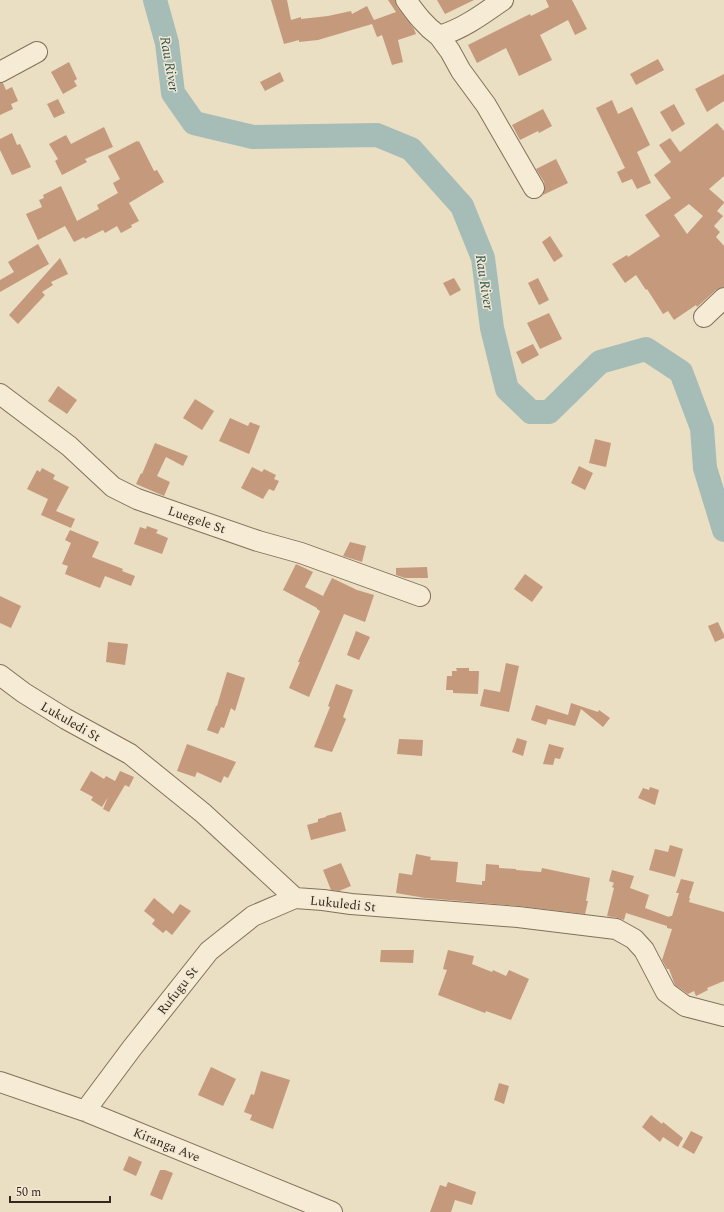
<svg xmlns="http://www.w3.org/2000/svg" width="724" height="1212" font-family="Spectral,serif">
  <style>
    .lines { fill: none; stroke-linecap: round; stroke-linejoin: round }
    .river { stroke: #a5bdb6; stroke-width: 24 }
    .building { fill: #c5997c; fill-rule: evenodd }
    .minor-casing { stroke: #83705b; stroke-width: 22 }
    .minor { stroke: #f6ecd5; stroke-width: 20 }
    .labels { text-anchor: middle; stroke-width: 3; stroke-linejoin: round; paint-order: stroke }
    .street-label { font-size: 13px; fill: #34281e; stroke: #f2e8d2 }
    .water-label { font-size: 14px; font-style: italic; fill: #2f5350; stroke: #f2e8d2 }
  </style>
  <rect width="100%" height="100%" fill="#eadec3"/>
  <g class="lines">
    <path class="river" d="M155,0l12,43 6,50 21,30 59,14 124,-2 34,14 51,57 21,52 9,70 15,61 24,23h18l51,-50 46,-13 35,23 21,56 3,40 19,62"/>
  </g>
  <path class="building" d="M271,0h16l4,20 10,-3v2l27,-3 23,-5 1,3 15,-8 7,14 22,-8 -8,-12h7l2,7 17,22 2,5 -18,6 5,22 -11,3 -10,-30 -5,2 -5,-13 -54,16 -19,2v-2l-15,4z
    M437,0h37l-29,14z
    M546,0h26l15,29 -12,6 -7,-15 -28,15 12,25 -33,16 -13,-28 -29,15 -9,-18 62,-31 1,2 18,-9z
    M658,59l6,11 -28,15 -6,-11z
    M69,62l8,17 -3,2 3,5 -14,8 -12,-22z
    M280,72l4,9 -19,10 -5,-9z
    M724,74v27l-17,11 -12,-23z
    M0,83h3l3,7 6,-3 6,14 -7,3 2,5 -13,6z
    M58,99l7,14 -11,5 -7,-14z
    M612,100l6,14 14,-7 18,38 -13,7 14,31 -14,6 -5,-10 -10,4 -5,-11 8,-4 -29,-60z
    M674,104l11,20 -13,8 -12,-20z
    M543,109l9,17 -13,7 -1,-2 -18,9 -8,-15z
    M717,123l7,8v45l-15,13 15,13v1l-7,8 6,5 -9,10 6,6 -4,5 8,9v41l-8,3 -19,17 -1,-2 -22,15 -6,-9 -5,3 -16,-25 -1,1 -10,-15 -11,8 -13,-19 15,-9 1,2 32,-21 -15,-21 26,-17 -17,-23 17,-13 -12,-17 11,-7 10,14zM689,204l14,12 -16,18 -13,-19z
    M104,127l9,20 -28,12 2,3 -25,13 -7,-14 3,-2 -9,-15 17,-9 5,9z
    M12,133l5,12 3,-1 11,23 -19,8 -12,-25v-11z
    M137,141l1,1 1,-1 15,30 3,-1 7,12 -35,21 10,18 -8,4 1,2 -11,6 -4,-7 -12,7 -2,-3 -18,9 -1,-2 -10,5 -9,-16 -27,14 -12,-26 16,-7 -3,-7 5,-2 -1,-3 18,-9 16,35 22,-12 -2,-4 21,-12 -5,-10 7,-4 -12,-23z
    M556,159l12,24 -25,12 2,-7 -1,-6 -8,-13z
    M550,236l13,20 -9,6 -12,-20z
    M38,244l11,20 -49,28v-12l14,-8 -6,-10z
    M60,258l8,16 -17,8 2,3 -11,7 3,3 -27,29 -9,-9z
    M454,278l7,12 -11,6 -7,-13z
    M538,278l11,22 -10,5 -11,-22z
    M549,313l13,26 -22,10 -13,-26z
    M533,344l6,11 -17,9 -6,-12z
    M58,386l19,14 -10,14 -19,-13z
    M195,399l19,12 -12,19 -19,-12z
    M230,418l18,8 2,-4 10,4 -11,28 -30,-13z
    M595,439l16,4 -5,24 -17,-4z
    M155,443l33,13 -5,10 -17,-9 -9,19 13,6 -6,14 -28,-12 5,-11 1,1z
    M579,466l14,7 -8,17 -14,-7z
    M252,467l10,5 2,-3 12,6 -2,4 5,2 -5,10 -5,-2 -6,10 -22,-11z
    M42,468l13,7 -2,4 16,8 -13,24 19,8 -4,9 -30,-13 7,-16 -21,-10 10,-19 3,2z
    M147,526l11,4 -2,3 12,5 -6,16 -28,-10 6,-17 6,2z
    M70,530l29,12 -7,15 31,12 -1,2 13,5 -4,10 -26,-10 -5,12 -35,-14 3,-8 -6,-2 9,-21 -6,-3z
    M350,542l16,4 -4,16 -19,-6z
    M296,564l17,8 -8,15 18,9 9,-18 25,12 17,5 -9,27 -21,-8 -35,83 -20,-9 11,-26h-2l22,-51 -3,-2v-1l-34,-18z
    M427,567l1,11h-23l-9,-3v-7z
    M525,574l18,13 -11,15 -18,-13z
    M0,596l21,10 -10,22 -11,-5z
    M718,622l6,13v3l-9,4 -7,-16z
    M356,631l14,6 -11,23 -12,-5z
    M108,642l20,2 -3,21 -19,-3z
    M506,663l13,3 -10,46 -29,-6 4,-17 16,3z
    M456,668h13v3h10l-1,23 -25,-1v-3h-7l1,-14h5v-5h5z
    M227,672l18,6 -10,33 -4,-3 -7,20 -3,-1 -3,7 -11,-4 9,-24h1z
    M336,684l17,6 -10,27 3,2 -14,33 -18,-5 16,-40 -2,-1z
    M571,703l27,9 1,-2 11,8 -7,9 -22,-18 -6,17 -27,-7 -2,6 -15,-5 5,-15 32,10z
    M517,738l10,3 -4,15 -11,-4z
    M399,739l24,1 -1,16 -25,-2z
    M187,744l49,18 -8,16 -4,-2 -3,7 -24,-11 -2,5 -18,-6z
    M549,744l15,4 -4,11 -5,-1 -2,7 -10,-1z
    M91,771l13,8 2,-3 9,5 5,-10 14,6 -5,10 -4,-2 -16,27 -6,-3 5,-12 -6,10 -11,-7 2,-3 -13,-7z
    M650,787l9,3 -4,15 -17,-7 5,-10 6,2z
    M341,812l5,19 -35,9 -4,-15 11,-3v-3l8,-2v-1z
    M670,845l13,4 -8,28 -26,-7 6,-21 13,3z
    M416,854l15,3 -1,3 28,2 -2,20 26,3v-4h3l1,-17 13,1v3l17,1v1l25,2 1,-4 48,10 -4,23h2l-3,13 -66,-8 -94,-8 -29,-5 3,-20 13,2z
    M341,863l10,23 -12,5 -8,-1 -8,-20z
    M612,870l22,6 -4,12 19,7 -4,13 24,9 1,-1h2l7,-23h-3l5,-14 13,3 -5,16h1l-1,4 35,10v69l-17,7 1,2 -12,6 -2,-5 -6,3 -13,-9 -6,-16h-2l-5,-9 10,-31 -5,-1v-2l-41,-13 -2,7 -6,-2 -11,-2 7,-28 -2,-1 2,-4 -5,-2z
    M154,898l19,16 7,-10 11,7 -19,24 -6,-5 -3,3 -11,-9 3,-4 -11,-9z
    M381,950h33l-1,13 -33,-1z
    M448,950l26,6 -2,8 20,8 1,-2 13,6 3,-6 20,9 -18,41 -25,-9 -1,2 -47,-18 9,-25 -4,-1z
    M211,1067l25,12 -13,27 -25,-11z
    M261,1071l29,9 -17,49 -23,-9 2,-5 -8,-3 7,-18 3,1z
    M499,1083l10,3 -5,18 -10,-4z
    M651,1115l11,9 1,-2 20,16 -5,9 -15,-10 -3,5 -18,-15z
    M691,1131l12,6 -9,17 -12,-7z
    M129,1156l13,6 -6,14 -13,-6z
    M160,1170h5l8,3 -11,27 -12,-5z
    M448,1182l28,10 -4,13 -17,-5 -4,12h-21l10,-27 6,2z"/>
  <g class="lines">
    <g class="minor-casing">
      <path id="minor" d="M406,0c10,14 19,26 33,36 24,-7 44,-22 64,-36
        M439,36l11,15 11,20 25,34 48,83
        M0,72l37,-20
        M704,317l20,-19
        M0,394l69,52 44,41 24,12 121,42 43,12 119,43
        M0,675l24,18 42,26 64,35 73,59 92,85 28,2 28,4 167,13 98,12 18,10 10,11 22,42 19,14 39,10
        M0,1082l85,29 247,101
        M85,1111l47,-63 77,-97 44,-35 42,-18"/>
    </g>
    <use href="#minor" class="minor"/>
  </g>
  <g class="labels">
    <g class="street-label">
      <text transform="translate(197 519) rotate(19)" y="5">Luegele St</text>
      <text transform="translate(71 721) rotate(30)" y="5">Lukuledi St</text>
      <text transform="translate(343 903) rotate(6)" y="5">Lukuledi St</text>
      <text transform="translate(177 990) rotate(-52)" y="5">Rufugu St</text>
      <text transform="translate(167 1144) rotate(22)" y="5">Kiranga Ave</text>
    </g>
    <g class="water-label">
      <text transform="translate(170 64) rotate(80)" y="5">Rau River</text>
      <text transform="translate(485 282) rotate(81)" y="5">Rau River</text>
    </g>
  </g>
  <path d="M10 1196v6h100v-6" fill="none" stroke="#34281e" stroke-width="2"/>
  <text x="16" y="1196" font-size="12" fill="#34281e" stroke="#f2e8d2" stroke-width="3" paint-order="stroke">50 m</text>
</svg>
